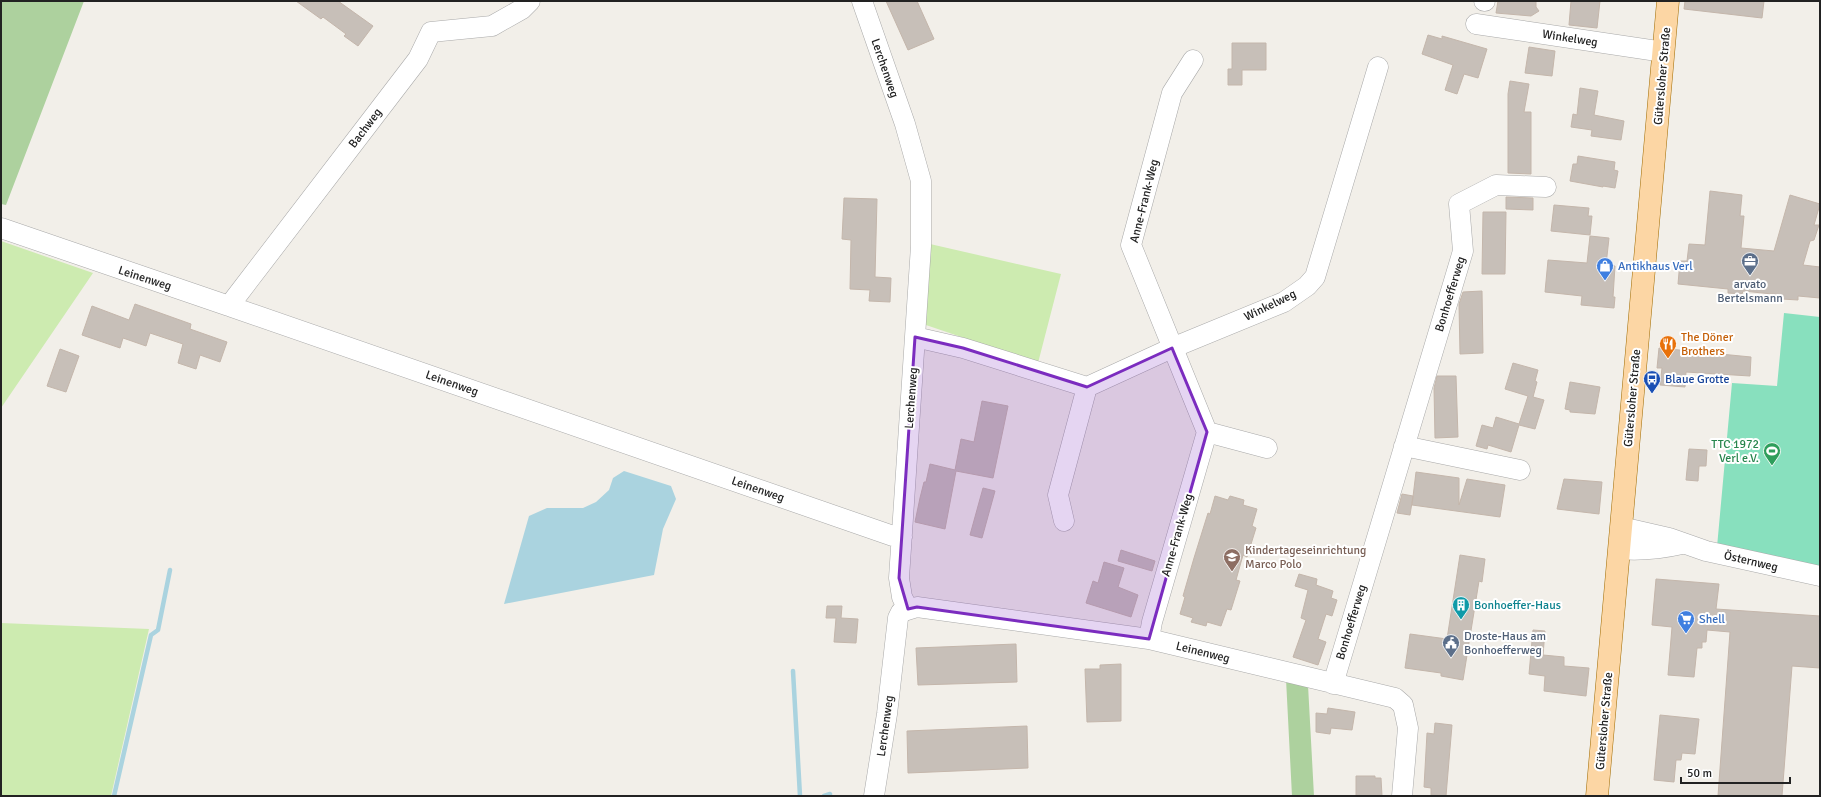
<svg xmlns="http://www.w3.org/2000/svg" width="1821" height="797" font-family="Signika,sans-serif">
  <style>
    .grass { fill: #cdebb0 }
    .forest { fill: #add19e }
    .pitch { fill: #88e0be }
    .water { fill: #aad3df }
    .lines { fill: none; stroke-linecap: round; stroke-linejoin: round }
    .stream { stroke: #aad3df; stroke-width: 4.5 }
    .building { fill: #c7bfb8; stroke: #c4b6ab }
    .minor-casing { stroke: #a9a9a9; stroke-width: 21 }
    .major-casing { stroke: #a06b00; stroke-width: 23 }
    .minor { stroke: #fff; stroke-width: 20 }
    .major { stroke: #fcd6a4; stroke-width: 22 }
    .marked { fill: #7b2cbf; fill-opacity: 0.2; stroke: #7b2cbf; stroke-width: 3; stroke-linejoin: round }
    .labels { text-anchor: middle; stroke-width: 4; stroke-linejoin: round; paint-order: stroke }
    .street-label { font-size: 12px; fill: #222; stroke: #fff }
    .shop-label { font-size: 12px; fill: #366cbe; stroke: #fff; text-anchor: start }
    .service-label { font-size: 12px; fill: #4e5e75; stroke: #fff }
    .food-label { font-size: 12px; fill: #c56008; stroke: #fff; text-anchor: start }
    .transit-label { font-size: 12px; fill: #164399; stroke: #fff; text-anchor: start }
    .leisure-label { font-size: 12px; fill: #27864d; stroke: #fff; text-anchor: end }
    .education-label { font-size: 12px; fill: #785e54; stroke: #fff; text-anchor: start }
    .culture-label { font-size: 12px; fill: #0d838f; stroke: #fff; text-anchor: start }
  </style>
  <rect width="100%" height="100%" fill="#f2efe9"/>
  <path class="grass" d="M1,241l92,32 -92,135z
    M930,244l131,30 -23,89 -115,-39z
    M1,623l148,6 -38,167h-110z"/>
  <path class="forest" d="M1,1h83l-78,204 -5,-1z
    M1286,679l22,6 6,111h-22z"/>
  <path class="pitch" d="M1784,313l36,4v252l-103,-22 15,-164 45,3z"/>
  <path class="water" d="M624,471l47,15 5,13 -13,30 -9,46 -150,29 25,-88 18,-8h36l13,-6 13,-12 4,-12z"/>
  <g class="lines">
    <path class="stream" d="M793,671l7,125
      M114,796l37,-161 7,-5 12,-60
      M824,796l6,-2"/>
  </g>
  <path class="building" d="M296,1h42l35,25 -15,20 -14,-10 2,-2 -23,-17 -2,2z
    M886,1h31l17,38 -26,11z
    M1498,1h38v6l3,4 -8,5 -35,-3z
    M1571,1h29l-3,27 -28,-3z
    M1685,1h79l-2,17 -78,-9z
    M1428,35l14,4v-3l45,13 -9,29 -14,-4 -7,20 -12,-4 8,-25 -31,-11z
    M1232,43h34v27h-24v15h-14v-16h4z
    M1529,47l26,4 -3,25 -27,-3z
    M1510,81l19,3 -5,28h7v62l-23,-1v-79z
    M1580,88l18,3 -4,24 30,6 -3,19 -30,-4 1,-6 -21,-3 2,-13 4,1z
    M1578,156l37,6 -1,8 4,1 -3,17 -12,-2v1l-33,-6 3,-17h4z
    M1710,191l32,4 -2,21h4l-3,32 33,3 16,-56 30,9 -6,21h5l-5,15 -4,1 -7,24 17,2v31l-22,-2v4l-16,-1v-4l-39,-4 -1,3 -14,-1v-4l-50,-5 2,-23h7l2,-17 16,1z
    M1506,197l27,1v12l-27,-1z
    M844,198l33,1 -2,78 16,1 -1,24 -21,-1 1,-11 -20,-1 1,-49 -9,-1z
    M1554,205l35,3 -1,8h4l-2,19 -39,-4z
    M1483,212h23l-1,62h-23z
    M1590,236l19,2 -3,27 9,1 -2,31h2l-1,11 -33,-3 1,-9 -37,-4 3,-32 39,3z
    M1482,291l1,62 -23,1 -1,-50 4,-12z
    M135,304l56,20 -1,5 37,13 -7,20 -20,-7 -4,14 -18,-6 5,-19 -33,-11 -4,13 -23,-8 -3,10 -38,-13 10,-29 37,14z
    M1659,348l92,9 -1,19 -64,-4 -1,15 -25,-2 2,-17h-5z
    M60,349l19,7 -13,36 -19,-6z
    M1513,363l25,7 -3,11 2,1 -4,15 11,3 -9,29 -16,-4 -8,27 -23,-7 -1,4 -11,-3 6,-21 11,3 3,-11 23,7 9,-28 -23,-7z
    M1437,376h19l2,61 -23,1 -1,-50z
    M1570,382l30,5 -5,27 -25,-2v-2l-5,-1z
    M982,401l26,5 -15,72 -37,-7 -11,58 -30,-7 5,-24 4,-16h2l4,-18 25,6 6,-31 13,3z
    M1689,449l18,1 -1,16h-7l-1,15 -12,-1z
    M1416,472l43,6v27l8,-26 38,6 -5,32 -88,-12z
    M1564,479l38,3 -3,32 -42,-5z
    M983,488l12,3 -13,47 -12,-3z
    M1402,494l11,2 -3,19 -13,-2z
    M1215,496l13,4 2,-4 14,4 -1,5 14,4 -5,17 4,2 -9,29 -4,-2 -7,25 4,1 -9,29 -4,-1 -6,17 -14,-4 -1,4 -15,-4 2,-4 -13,-4 5,-17 -2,-1 11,-38 14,-45 2,1z
    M1121,550l34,11 -3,10 -34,-10z
    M1460,555l25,4 -3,23 -3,-1 -16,99 -22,-4v-3l-36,-5 5,-34 37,5z
    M1104,562l20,6 -6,19 20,8 -7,22 -45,-14 7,-22 5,2z
    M1299,574l18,5 -1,6 17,6 -2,7 6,2 -5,16 -6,-2 -8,25 8,3 -8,23 -25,-8 13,-37 -5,-2 7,-28 -13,-4z
    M1656,579l63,5 -3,25 104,7v52l-28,-2 -10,130h-64l12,-164 -23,-2 -1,12h-4v6h-5l-3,29 -26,-2 4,-48 -20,-2z
    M827,606h15l-1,12 17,1 -2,24 -22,-1 2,-24h-10z
    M1533,630l12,1 -2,24 21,2v9l25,2 -3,28 -42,-5 1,-15 -16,-2z
    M1016,644l1,38 -99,3 -2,-37z
    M1121,664v57l-34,1 -2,-53h15v-4z
    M1328,708l27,4 -3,18 -21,-2 -1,6 -14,-2v-19l11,1z
    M1660,715l39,4 -4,35 -13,-1 -1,7h-5l-2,22 -20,-2z
    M1435,723l17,2 -6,71 -15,-1v-7l-7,-1 3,-54 7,1z
    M1027,726l1,42 -120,5 -1,-42z
    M1356,776h19v2h6l1,18h-26z"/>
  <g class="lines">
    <g class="minor-casing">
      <path id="minor" d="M862,1l43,123 16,57v65l-22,332 3,19 6,12
        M1484,1h1
        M1476,24l188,28
        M1,228l228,78 664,230 9,1
        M229,306l189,-247 13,-27 61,-6 30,-17 8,-8
        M915,337l48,11 124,39
        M1207,432l60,16
        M1404,446l116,24
        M1064,521l-6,-26 29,-108 85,-39 112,-46 23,-16 8,-9 63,-210
        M1621,527l48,11 37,13 114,25
        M1619,549c22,2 41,0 63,-5
        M1149,639l3,-17 55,-190 -76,-187 41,-152 21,-33
        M1333,684l130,-433 -4,-47 37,-19 50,2
        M874,796l13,-82 11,-96 3,-6 16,-5 232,32 246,59 8,7 5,23 -6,68"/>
    </g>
    <g class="major-casing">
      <path id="major" d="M1597,796l71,-795"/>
    </g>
    <use href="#minor" class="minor"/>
    <use href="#major" class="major"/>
  </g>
  <path class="marked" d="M915,337l48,11 124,39 85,-39 35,84 -58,207 -232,-32 -9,2 -9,-31z"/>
  <defs>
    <g id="office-pin" transform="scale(0.9)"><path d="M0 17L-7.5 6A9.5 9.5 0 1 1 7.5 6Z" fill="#5c6f8a" stroke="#fff"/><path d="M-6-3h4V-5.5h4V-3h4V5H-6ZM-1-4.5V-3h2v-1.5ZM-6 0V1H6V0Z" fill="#fff"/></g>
    <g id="shop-pin" transform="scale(0.9)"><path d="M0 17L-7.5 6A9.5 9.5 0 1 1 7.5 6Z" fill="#3f7fe0" stroke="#fff"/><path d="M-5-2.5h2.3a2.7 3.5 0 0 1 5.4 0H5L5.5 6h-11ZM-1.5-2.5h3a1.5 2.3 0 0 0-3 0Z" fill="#fff"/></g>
    <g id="restaurant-pin" transform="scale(0.9)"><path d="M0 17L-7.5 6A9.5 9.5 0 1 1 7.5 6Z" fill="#e8710a" stroke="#fff"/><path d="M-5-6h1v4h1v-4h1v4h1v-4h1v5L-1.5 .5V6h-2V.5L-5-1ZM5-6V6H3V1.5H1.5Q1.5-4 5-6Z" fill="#fff"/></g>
    <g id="bus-pin" transform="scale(0.9)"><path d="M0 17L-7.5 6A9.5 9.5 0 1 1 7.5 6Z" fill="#1a4fb4" stroke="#fff"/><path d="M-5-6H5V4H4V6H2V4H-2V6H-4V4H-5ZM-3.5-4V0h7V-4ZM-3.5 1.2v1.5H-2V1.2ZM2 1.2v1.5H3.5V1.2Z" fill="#fff"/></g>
    <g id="stadium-pin" transform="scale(0.9)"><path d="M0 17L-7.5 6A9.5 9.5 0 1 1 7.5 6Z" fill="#2e9e5b" stroke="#fff"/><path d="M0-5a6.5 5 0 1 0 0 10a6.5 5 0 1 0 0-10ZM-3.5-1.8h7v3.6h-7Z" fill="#fff"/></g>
    <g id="school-pin" transform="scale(0.9)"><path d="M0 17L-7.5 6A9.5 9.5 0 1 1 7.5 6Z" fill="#8d6e63" stroke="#fff"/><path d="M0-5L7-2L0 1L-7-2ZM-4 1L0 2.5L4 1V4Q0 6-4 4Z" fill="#fff"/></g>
    <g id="building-pin" transform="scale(0.9)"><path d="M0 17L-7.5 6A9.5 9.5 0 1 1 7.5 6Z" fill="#0f9aa8" stroke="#fff"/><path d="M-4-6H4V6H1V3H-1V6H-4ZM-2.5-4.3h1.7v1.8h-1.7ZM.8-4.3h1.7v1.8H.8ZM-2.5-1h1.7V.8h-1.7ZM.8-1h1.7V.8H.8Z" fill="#fff"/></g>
    <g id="supermarket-pin" transform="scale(0.9)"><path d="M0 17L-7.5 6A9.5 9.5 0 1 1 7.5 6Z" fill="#3f7fe0" stroke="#fff"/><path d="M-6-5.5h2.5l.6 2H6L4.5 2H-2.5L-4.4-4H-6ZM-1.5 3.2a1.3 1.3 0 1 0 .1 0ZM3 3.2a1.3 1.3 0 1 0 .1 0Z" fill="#fff"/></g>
    <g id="civic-pin" transform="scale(0.9)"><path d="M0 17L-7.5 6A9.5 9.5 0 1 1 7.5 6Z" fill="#5c6f8a" stroke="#fff"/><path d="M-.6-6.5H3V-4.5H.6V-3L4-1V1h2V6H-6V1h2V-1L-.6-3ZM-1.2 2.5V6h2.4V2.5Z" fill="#fff"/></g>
  </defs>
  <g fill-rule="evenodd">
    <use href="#office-pin" x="1750" y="261"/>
    <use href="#shop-pin" x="1605" y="266"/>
    <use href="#restaurant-pin" x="1668" y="344"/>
    <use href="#bus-pin" x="1652" y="379"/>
    <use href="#stadium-pin" x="1772" y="451"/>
    <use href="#school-pin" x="1232" y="557"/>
    <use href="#building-pin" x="1461" y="605"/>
    <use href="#supermarket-pin" x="1686" y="619"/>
    <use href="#civic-pin" x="1451" y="643"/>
  </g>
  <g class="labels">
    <g class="street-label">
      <text transform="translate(1570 38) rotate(9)" y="4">Winkelweg</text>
      <text transform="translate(885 68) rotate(71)" y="4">Lerchenweg</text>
      <text transform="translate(1662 76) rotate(-85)" y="4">Gütersloher Straße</text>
      <text transform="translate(365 128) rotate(-53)" y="4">Bachweg</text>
      <text transform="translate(1144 201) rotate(-76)" y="4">Anne-Frank-Weg</text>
      <text transform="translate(145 278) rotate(18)" y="4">Leinenweg</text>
      <text transform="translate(1450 294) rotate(-73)" y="4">Bonhoefferweg</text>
      <text transform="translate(1270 305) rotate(-26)" y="4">Winkelweg</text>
      <text transform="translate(452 383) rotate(19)" y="4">Leinenweg</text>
      <text transform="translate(911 398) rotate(-86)" y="4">Lerchenweg</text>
      <text transform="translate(1632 398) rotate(-85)" y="4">Gütersloher Straße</text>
      <text transform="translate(758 489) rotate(19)" y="4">Leinenweg</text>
      <text transform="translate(1177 535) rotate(-74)" y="4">Anne-Frank-Weg</text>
      <text transform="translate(1751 561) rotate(13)" y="4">Östernweg</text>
      <text transform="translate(1351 622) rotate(-73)" y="4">Bonhoefferweg</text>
      <text transform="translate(1203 652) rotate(14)" y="4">Leinenweg</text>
      <text transform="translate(1604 721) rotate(-85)" y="4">Gütersloher Straße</text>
      <text transform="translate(885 726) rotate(-82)" y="4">Lerchenweg</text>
    </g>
    <g class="shop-label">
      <text x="1618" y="270">Antikhaus Verl</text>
      <text x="1699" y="623">Shell</text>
    </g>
    <g class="service-label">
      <text x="1750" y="288">arvato<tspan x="1750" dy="14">Bertelsmann</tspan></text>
      <text x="1464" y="640" text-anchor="start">Droste-Haus am<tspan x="1464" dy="14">Bonhoefferweg</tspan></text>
    </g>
    <g class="food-label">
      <text x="1681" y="341">The Döner<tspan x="1681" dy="14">Brothers</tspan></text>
    </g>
    <g class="transit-label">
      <text x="1665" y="383">Blaue Grotte</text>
    </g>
    <g class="leisure-label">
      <text x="1759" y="448">TTC 1972<tspan x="1759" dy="14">Verl e.V.</tspan></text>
    </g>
    <g class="education-label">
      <text x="1245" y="554">Kindertageseinrichtung<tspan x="1245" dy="14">Marco Polo</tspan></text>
    </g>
    <g class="culture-label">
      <text x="1474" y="609">Bonhoeffer-Haus</text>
    </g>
  </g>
  <rect width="1821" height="797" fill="none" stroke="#222222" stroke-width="4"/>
  <path d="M1681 777v6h109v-6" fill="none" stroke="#222222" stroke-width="2"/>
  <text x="1687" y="777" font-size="12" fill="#222222" stroke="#ffffff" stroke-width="3" paint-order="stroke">50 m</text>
</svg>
